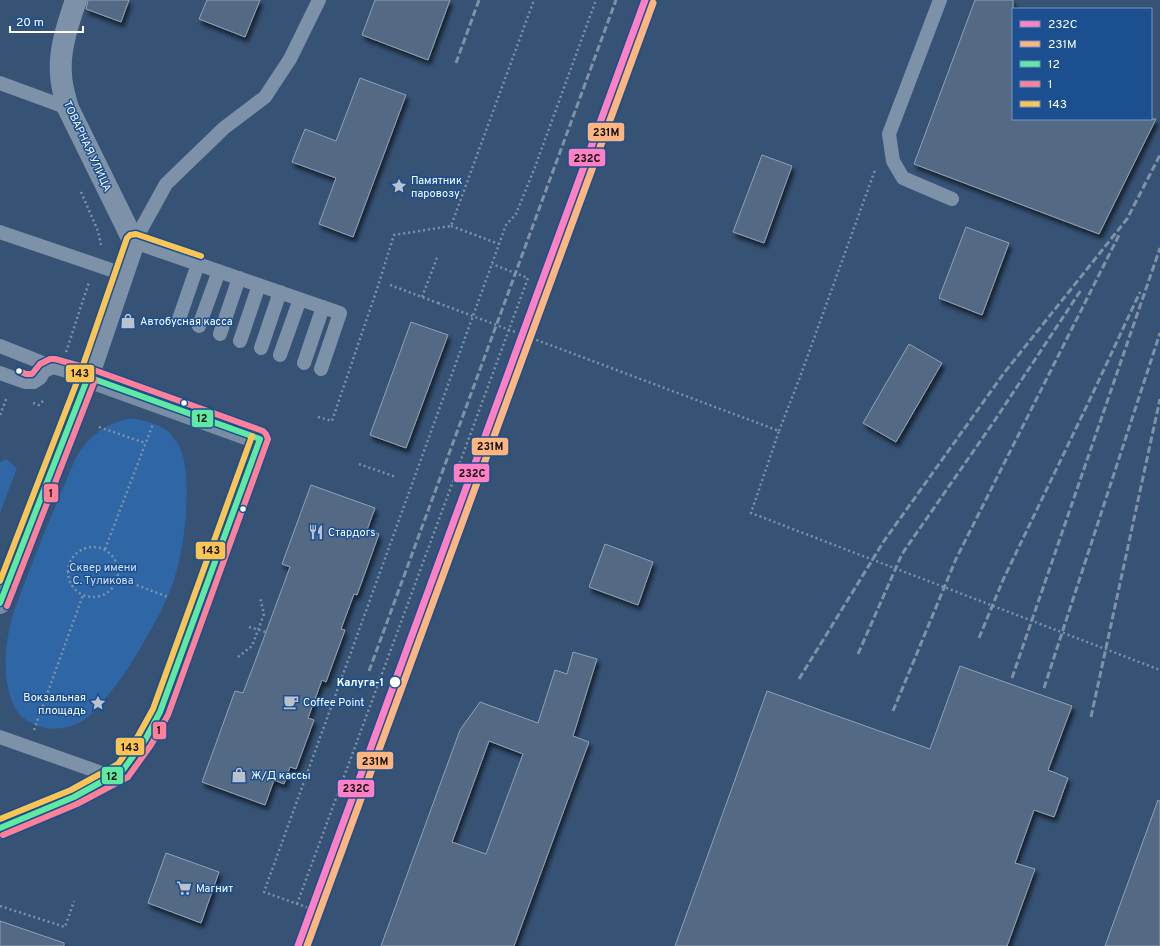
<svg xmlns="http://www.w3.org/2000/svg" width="1160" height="946" font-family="Overpass,sans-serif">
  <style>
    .green { fill: #2f66a5 }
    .building { fill: #526984; stroke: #92a2b6; fill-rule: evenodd; filter: url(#shadow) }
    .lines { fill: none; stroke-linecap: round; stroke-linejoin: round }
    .path { stroke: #7d92a8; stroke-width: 2.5; stroke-dasharray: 2 3; stroke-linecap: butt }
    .lane { stroke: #7d92a8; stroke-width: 14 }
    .street { stroke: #7d92a8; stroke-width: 22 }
    .secondary { stroke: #798da4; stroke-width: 22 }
    .rail { stroke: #7e92a7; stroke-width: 3; stroke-dasharray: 7 3; stroke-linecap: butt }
    .path-bridge { stroke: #7d92a8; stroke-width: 2.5; stroke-dasharray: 2 3; stroke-linecap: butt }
    .bus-1-casing { stroke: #1b4f8f; stroke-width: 9 }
    .bus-2-casing { stroke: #1b4f8f; stroke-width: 9 }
    .bus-3-casing { stroke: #1b4f8f; stroke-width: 9 }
    .bus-1 { stroke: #60e9a3; stroke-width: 6 }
    .bus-2 { stroke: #ff8098; stroke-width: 6 }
    .bus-3 { stroke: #fcc553; stroke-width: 6 }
    .rail-1-casing { stroke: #1b4f8f; stroke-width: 10 }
    .rail-2-casing { stroke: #1b4f8f; stroke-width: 10 }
    .rail-1 { stroke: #ff80c5; stroke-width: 7 }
    .rail-2 { stroke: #ffb580; stroke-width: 7 }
    .bus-dot { fill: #fff; stroke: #1b4f8f; stroke-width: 1.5 }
    .labels { text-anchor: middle; stroke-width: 3; stroke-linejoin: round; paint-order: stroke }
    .street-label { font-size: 11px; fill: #fff; stroke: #1b4f8f }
    .poi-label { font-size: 11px; fill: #fff; stroke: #1b4f8f; text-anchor: start }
    .park-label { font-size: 11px; fill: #cfe3fa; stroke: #1b4f8f }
    .stop-label { font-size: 11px; font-weight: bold; fill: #fff; stroke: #1b4f8f; text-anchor: end }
    .line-badge { stroke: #1b4f8f; stroke-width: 1.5 }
    .pale-badge-label { font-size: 11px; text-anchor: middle; font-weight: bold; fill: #111 }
  </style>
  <defs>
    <filter id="shadow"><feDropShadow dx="2.5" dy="4.5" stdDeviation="2" flood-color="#0009"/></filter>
  </defs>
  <rect width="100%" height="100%" fill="#365274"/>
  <path class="green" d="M131,418c11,2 24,5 34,11 2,1 5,4 6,6 6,6 10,13 12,21 8,30 2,87 -7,117 -7,26 -21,50 -35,74 -11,19 -23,37 -38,54 -6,7 -12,14 -19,19 -13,8 -30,11 -44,7 -9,-4 -16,-7 -22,-14 -18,-29 -14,-70 -4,-102 16,-42 32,-84 50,-125 6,-14 11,-31 22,-43 13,-14 26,-21 45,-25z
    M6,459l11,9 -17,45v-51z"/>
  <path class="building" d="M88,0h41l-8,22 -35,-13z
    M207,0h53l-15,37 -46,-18z
    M375,0h75l-22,60 -66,-25z
    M975,0h38v119h143l-57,115 -185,-70z
    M360,78l46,17 -53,142 -34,-13 17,-46 -44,-16 13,-33 31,12z
    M762,155l30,11 -28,77 -31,-11z
    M966,227l43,16 -27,72 -43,-17z
    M411,322l37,13 -42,113 -36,-13z
    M909,344l33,19 -46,79 -33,-19z
    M311,485l64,23 -8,22 12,4 -22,61 -3,-1 -13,35 4,1 -19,52 -4,-2 -14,38 6,2 -18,49 -6,-2 -6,17 -10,-4 -9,25 -63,-23 33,-91 8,2 13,-34 34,-92 -8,-3z
    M605,544l48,18 -15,43 -49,-18z
    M573,652l24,7 -24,77 16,6 -75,204h-133l79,-216 20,-28 58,21 17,-53 12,4zM489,741l34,13 -37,100 -34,-12z
    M960,666l112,40 -24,64 20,8 -14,39 -20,-7 -19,53 20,6 -28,77h-332l92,-255 163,58z
    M1158,800l2,1v145h-55z
    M166,853l53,19 -18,51 -53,-20z
    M0,921l64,22v3h-64z"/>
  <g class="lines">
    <path class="path" d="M81,192l17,39 3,14
      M451,226l48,18
      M390,285l48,18
      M422,297l16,-42
      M66,352l23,-70
      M33,403l6,2 4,-4
      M0,415l7,-18
      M318,417l14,4 45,-132 17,-54 57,-9 83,-226
      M99,427l46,16
      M779,431l21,-54 75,-207
      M359,464l37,13
      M68 572a25 25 0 1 1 50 0a25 25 0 1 1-50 0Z
      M105,549l48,-125
      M118,578l50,19
      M249,627l17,5
      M238,657l14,-11 12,-32 -4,-17
      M34,730l49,-135
      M297,904l231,-626 -36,-14
      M0,906l65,21 9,-26
      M317,911l-53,-19 242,-667 10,-11 19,-47 61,-167"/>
    <path class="lane" d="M319,0l-29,59 -25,38 -41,31 -58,56 -32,58 206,71 -19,56
      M940,0l-51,134 4,27 10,17 49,21
      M0,83l68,25
      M0,232l123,42
      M179,319l19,-55
      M199,326l20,-55
      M220,334l19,-56
      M240,341l19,-56
      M0,346l53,21 35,10
      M261,348l19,-56
      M280,355l20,-56
      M304,363l19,-56
      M0,373l25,9h9l6,-4 4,-7 9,-4
      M0,737l110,39"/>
    <path class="street" d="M76,0c-8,24 -17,49 -15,74 0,12 4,23 7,34l66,134 -46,135"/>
    <path class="secondary" d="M0,603l88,-226 172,62 -100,273 -15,28 -22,30 -49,27 -74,31"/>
    <path class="rail" d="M456,63l23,-63
      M979,638l24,-58 89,-185 48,-103
      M858,654l44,-100 93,-134 86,-130
      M369,671l247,-671
      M1012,678l148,-430
      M799,679l85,-138 120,-168 123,-154 33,-64
      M1044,688l116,-355
      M893,711l63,-152 163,-324
      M1091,717l69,-318"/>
    <path class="path-bridge" d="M438,303l341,128 -28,82 409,157"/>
    <g class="bus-1-casing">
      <path id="bus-1" d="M88,377l172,62
        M0,603l88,-226
        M0,828l74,-31 49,-27 22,-30 15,-28 100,-273"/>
    </g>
    <g class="bus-2-casing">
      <path id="bus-2" d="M7,606l88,-226
        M3,835l74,-31 51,-27 23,-32 17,-30 100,-276 -2,-5 -3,-3 -172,-62 -36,-10h-5l-10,5 -8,10h-6l-7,-3"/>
    </g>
    <g class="bus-3-casing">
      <path id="bus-3" d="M0,581l80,-207 47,-136 3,-3 6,-1 65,22
        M0,819l71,-29 47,-26 20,-28 15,-27 99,-273"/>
    </g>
    <use href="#bus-1" class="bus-1"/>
    <use href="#bus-2" class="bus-2"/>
    <use href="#bus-3" class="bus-3"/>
    <g class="rail-1-casing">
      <path id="rail-1" d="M298,946l347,-946"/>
    </g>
    <g class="rail-2-casing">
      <path id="rail-2" d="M307,946l346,-943"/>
    </g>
    <use href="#rail-1" class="rail-1"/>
    <use href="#rail-2" class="rail-2"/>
  </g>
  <defs>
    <g id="sight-bare" transform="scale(1.2)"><path d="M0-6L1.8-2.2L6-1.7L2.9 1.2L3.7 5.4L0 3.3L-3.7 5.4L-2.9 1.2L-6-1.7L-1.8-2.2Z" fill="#b9c2ce" stroke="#1b4f8f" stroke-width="2.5" paint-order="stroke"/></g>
    <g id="shop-bare" transform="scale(1.2)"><path d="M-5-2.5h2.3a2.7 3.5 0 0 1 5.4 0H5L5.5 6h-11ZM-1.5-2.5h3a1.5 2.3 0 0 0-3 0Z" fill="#b9c2ce" stroke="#1b4f8f" stroke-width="2.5" paint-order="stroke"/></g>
    <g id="restaurant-bare" transform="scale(1.2)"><path d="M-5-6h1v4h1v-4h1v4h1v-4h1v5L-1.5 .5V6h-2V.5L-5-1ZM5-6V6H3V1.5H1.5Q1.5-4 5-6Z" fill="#b9c2ce" stroke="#1b4f8f" stroke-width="2.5" paint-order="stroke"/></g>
    <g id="cafe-bare" transform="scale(1.2)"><path d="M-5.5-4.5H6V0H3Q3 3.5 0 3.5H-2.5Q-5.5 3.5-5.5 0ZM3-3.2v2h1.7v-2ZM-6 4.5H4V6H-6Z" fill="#b9c2ce" stroke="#1b4f8f" stroke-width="2.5" paint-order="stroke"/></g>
    <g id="supermarket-bare" transform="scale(1.2)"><path d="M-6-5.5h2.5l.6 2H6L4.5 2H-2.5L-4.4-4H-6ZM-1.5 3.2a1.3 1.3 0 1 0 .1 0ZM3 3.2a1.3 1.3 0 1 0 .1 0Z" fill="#b9c2ce" stroke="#1b4f8f" stroke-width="2.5" paint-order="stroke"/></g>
  </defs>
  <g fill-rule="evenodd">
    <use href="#sight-bare" x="399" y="186"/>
    <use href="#shop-bare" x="128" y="321"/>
    <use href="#restaurant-bare" x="316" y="532"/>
    <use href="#cafe-bare" x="291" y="702"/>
    <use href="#sight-bare" x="98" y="703"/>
    <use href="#shop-bare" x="239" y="775"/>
    <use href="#supermarket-bare" x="184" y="888"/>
  </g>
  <g class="bus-dot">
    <circle cx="19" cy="371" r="3.5"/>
    <circle cx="184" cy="403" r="3.5"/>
    <circle cx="243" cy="509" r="3.5"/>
    <circle cx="395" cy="682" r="6"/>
  </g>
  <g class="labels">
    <g class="street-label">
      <text transform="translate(88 146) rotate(65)" y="4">ТОВАРНАЯ УЛИЦА</text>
    </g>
    <g class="poi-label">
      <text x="411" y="184">Памятник<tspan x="411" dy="13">паровозу</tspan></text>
      <text x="140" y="325">Автобусная касса</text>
      <text x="328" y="536">Стардогs</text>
      <text x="86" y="701" text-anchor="end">Вокзальная<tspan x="86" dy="13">площадь</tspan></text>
      <text x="303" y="706">Coffee Point</text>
      <text x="251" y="779">Ж/Д кассы</text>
      <text x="196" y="892">Магнит</text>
    </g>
    <g class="park-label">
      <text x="103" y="571">Сквер имени<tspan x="103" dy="13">С. Туликова</tspan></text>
    </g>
    <g class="stop-label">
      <text x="384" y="686">Калуга-1</text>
    </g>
  </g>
  <g class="line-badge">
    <rect x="587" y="122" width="38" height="20" rx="4" fill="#ffb580"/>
    <rect x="568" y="148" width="38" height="19" rx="4" fill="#ff80c5"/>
    <rect x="65" y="364" width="30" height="19" rx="4" fill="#fcc553"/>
    <rect x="191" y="409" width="23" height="19" rx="4" fill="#60e9a3"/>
    <rect x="471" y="437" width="38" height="19" rx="4" fill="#ffb580"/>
    <rect x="453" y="463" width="37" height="20" rx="4" fill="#ff80c5"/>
    <rect x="43" y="483" width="16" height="20" rx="4" fill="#ff8098"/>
    <rect x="195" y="541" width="31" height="19" rx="4" fill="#fcc553"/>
    <rect x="152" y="721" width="15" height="19" rx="4" fill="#ff8098"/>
    <rect x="115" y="737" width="30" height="19" rx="4" fill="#fcc553"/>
    <rect x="356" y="751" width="38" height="19" rx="4" fill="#ffb580"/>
    <rect x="101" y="766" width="23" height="19" rx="4" fill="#60e9a3"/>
    <rect x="337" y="779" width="38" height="19" rx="4" fill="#ff80c5"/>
  </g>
  <g class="pale-badge-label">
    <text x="606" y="136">231М</text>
    <text x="587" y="162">232C</text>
    <text x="80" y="377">143</text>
    <text x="202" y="422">12</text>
    <text x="490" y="450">231М</text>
    <text x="472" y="477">232C</text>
    <text x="51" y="497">1</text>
    <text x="211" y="554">143</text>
    <text x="159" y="734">1</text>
    <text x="130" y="751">143</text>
    <text x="375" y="765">231М</text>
    <text x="112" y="780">12</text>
    <text x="356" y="792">232C</text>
  </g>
  <rect x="1012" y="8" width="140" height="112" fill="#1b4f8f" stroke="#7695bc"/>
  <rect x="1020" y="21" width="20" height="6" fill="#ff80c5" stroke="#7695bc"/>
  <text x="1048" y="28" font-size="12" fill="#ffffff">232C</text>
  <rect x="1020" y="41" width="20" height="6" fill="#ffb580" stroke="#7695bc"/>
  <text x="1048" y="48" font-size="12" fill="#ffffff">231М</text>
  <rect x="1020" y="61" width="20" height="6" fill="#60e9a3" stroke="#7695bc"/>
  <text x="1048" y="68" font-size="12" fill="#ffffff">12</text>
  <rect x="1020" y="81" width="20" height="6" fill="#ff8098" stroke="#7695bc"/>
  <text x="1048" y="88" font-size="12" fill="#ffffff">1</text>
  <rect x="1020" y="101" width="20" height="6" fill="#fcc553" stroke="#7695bc"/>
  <text x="1048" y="108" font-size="12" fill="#ffffff">143</text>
  <path d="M10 26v6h73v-6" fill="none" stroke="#ffffff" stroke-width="2"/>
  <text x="16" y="26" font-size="12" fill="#ffffff" stroke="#1b4f8f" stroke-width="3" paint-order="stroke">20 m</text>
</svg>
